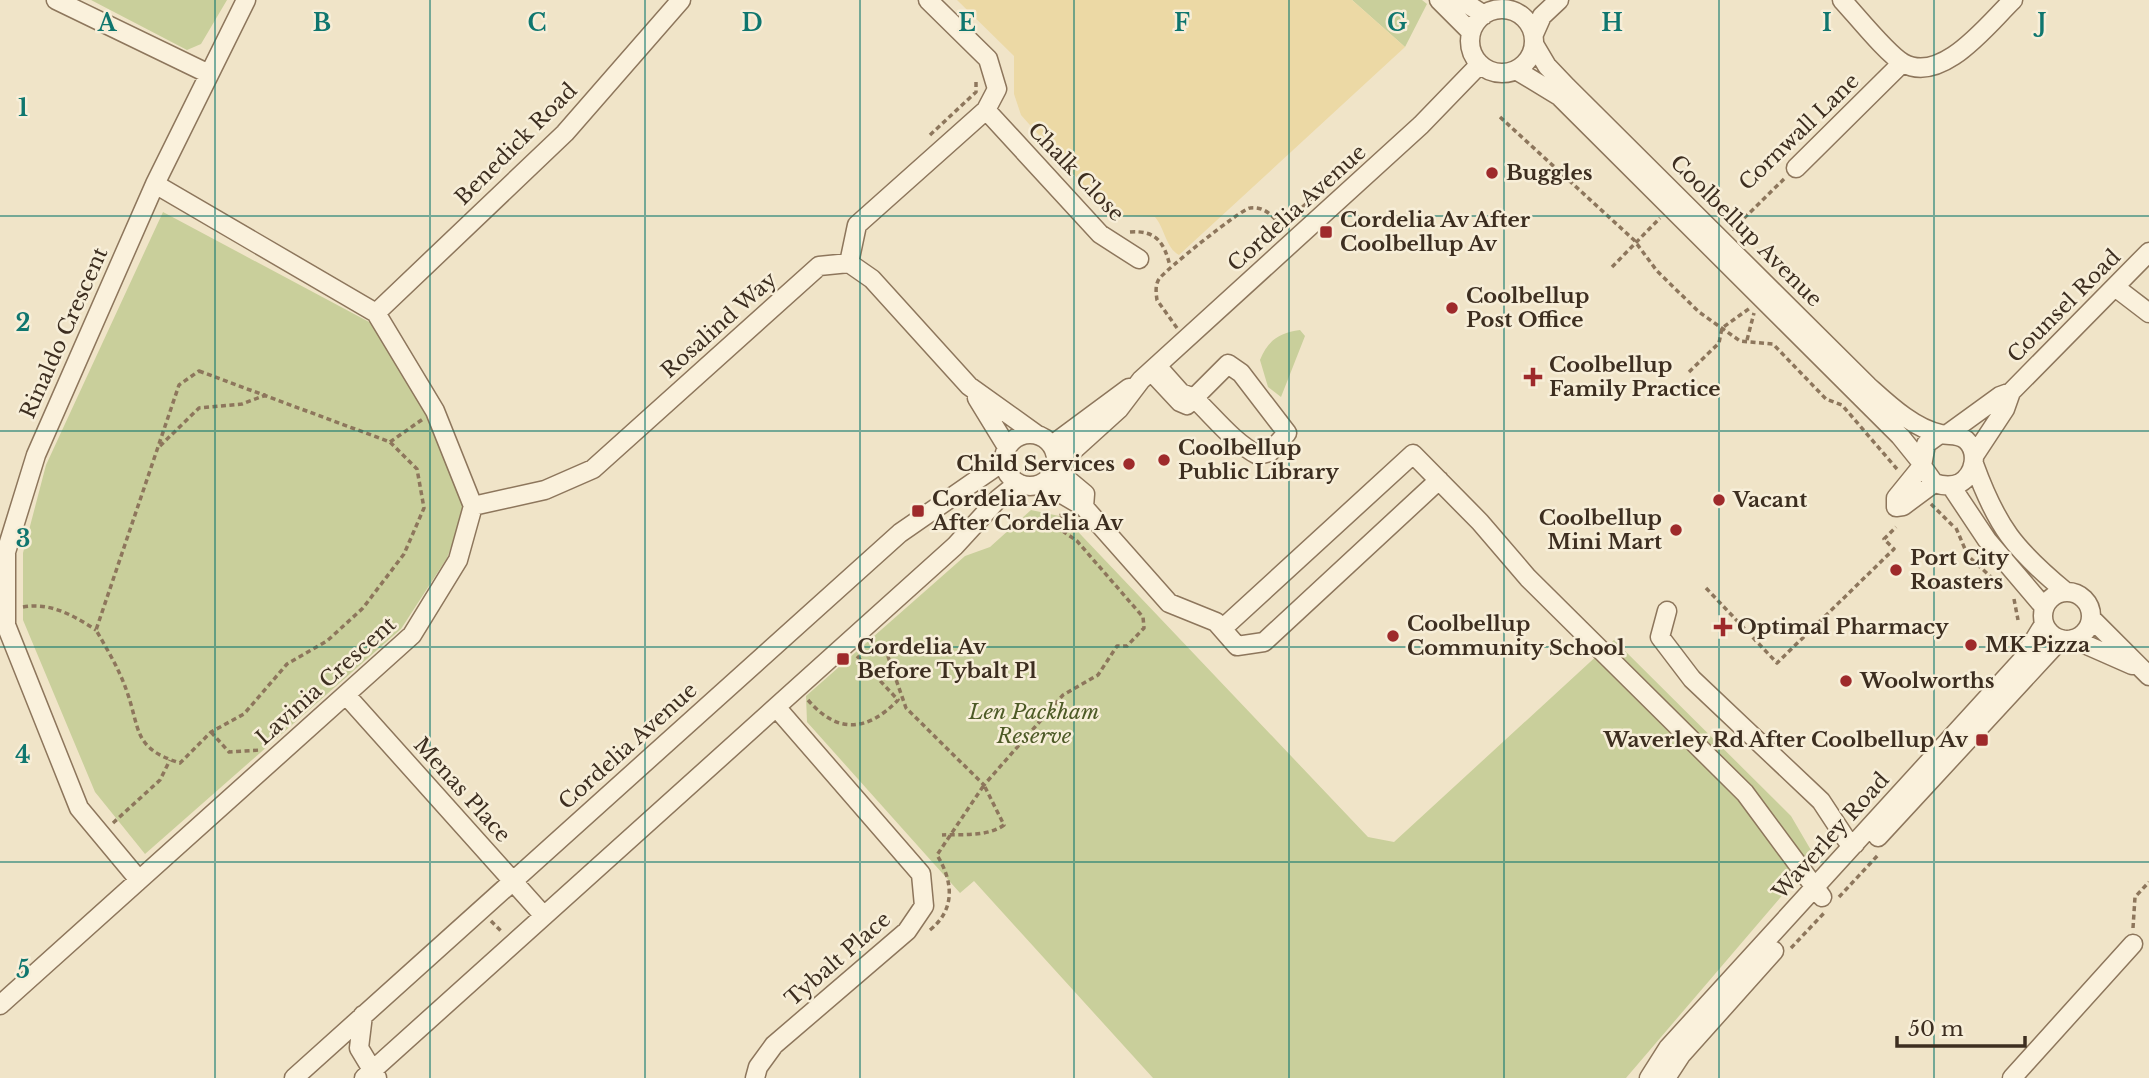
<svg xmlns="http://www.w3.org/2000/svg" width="2149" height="1078" font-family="'Libre Baskerville',serif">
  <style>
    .green { fill: #c9cf9b }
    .sand { fill: #ecd9a5 }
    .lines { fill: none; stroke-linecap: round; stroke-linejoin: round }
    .minor-casing { stroke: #8d765c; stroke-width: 21 }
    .path { stroke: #8d765c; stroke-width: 3.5; stroke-dasharray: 5 3.5; stroke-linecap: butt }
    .minor { stroke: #faf1dc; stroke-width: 18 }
    .grid { fill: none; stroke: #0f766e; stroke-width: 2; stroke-opacity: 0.55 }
    .poi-dot { fill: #9e2a2b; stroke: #f7eed8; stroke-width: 2.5 }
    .labels { text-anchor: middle; stroke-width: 5; stroke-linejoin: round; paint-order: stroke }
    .street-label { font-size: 21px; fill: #3d2e20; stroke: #f7eed8 }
    .poi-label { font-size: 21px; font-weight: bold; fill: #3d2e20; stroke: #f7eed8; text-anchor: start }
    .park-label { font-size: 21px; font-style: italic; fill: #4d5a26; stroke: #f7eed8 }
    .grid-label { font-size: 23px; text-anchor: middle; font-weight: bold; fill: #0f766e; stroke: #f7eed8; stroke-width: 5; stroke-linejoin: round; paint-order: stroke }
  </style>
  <rect width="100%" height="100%" fill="#f0e4c8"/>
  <path class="green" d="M91,0h136l-26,44 -14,6z
    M1352,0h70l5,4 -22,43z
    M163,212l208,111 58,96 36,90 -18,49 -46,71 -256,225 -50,-62 -72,-172v-67l23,-88z
    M1300,330l5,6 -24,61 -13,-10 -8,-27c8,-20 19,-27 40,-30z
    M1031,510l33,7 304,320 26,5 220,-202 177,176 24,41 -189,221h-473l-179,-197 -14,12 -153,-171 -1,-26 159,-140 25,-9z"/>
  <path class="sand" d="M957,0h395l53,47 -226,208c-13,-7 -14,-26 -24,-38l-45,-2 -89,-100 -7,-21v-38z"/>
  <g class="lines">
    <g class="minor-casing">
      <path id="minor" d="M56,0l153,74
        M1439,0l32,32
        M1461,0l23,15
        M1842,0c14,15 45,54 61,63 39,22 85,-39 110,-63
        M1470 41a32 32 0 1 1 64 0a32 32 0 1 1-64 0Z
        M1534,34l8,-18 17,-16
        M1534,44l13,22 20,21 301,299c19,17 46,43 73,48 9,2 17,-1 25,6 13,12 9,34 -6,43 -9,4 -17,3 -26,0l-12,-17 4,-22 14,-10
        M1516,70l43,26 341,340 21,26
        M986,110l114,124 39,25
        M1796,168l106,-105
        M849,263l8,-38 129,-115 11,-21 -9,-30 -60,-59
        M2115,287l34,26
        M376,313l189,-180 116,-133
        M1151,371l29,31 7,3 41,-41 13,9 46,60 -17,19 -12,3c-24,-12 -44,-38 -64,-57l-13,-5 -24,-27
        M977,398l30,49
        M1949,433l51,-37 11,-4 138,-140
        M1004 460a26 26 0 1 1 52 0a26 26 0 1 1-52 0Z
        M1052,445l77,-57
        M1974,456l31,-47 6,-17
        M1974,464c23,63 40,85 92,128
        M1056,466l63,-57 22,-29 280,-255 59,-61
        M1922,466l-26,32v9l7,-1 31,-23
        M1055,469l30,25 -1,13
        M1043,483l41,24 85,96 47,19 21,24 27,-4 175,-162
        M1951,486l36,54 57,67
        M473,506l72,-16 48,-21 226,-203 30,-3 23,16 97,107 67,48
        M2043 616a24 24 0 1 1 48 0a24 24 0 1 1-48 0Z
        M1667,611l-7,26 32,42 129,122 25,38 9,5
        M2091,618l58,58
        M1222,629l191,-175 67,68 48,56 217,215 77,104
        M2073,639l59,26
        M346,695l198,221
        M1878,837l183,-198
        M139,880l-60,-72 -73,-183v-73l30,-97 119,-271 91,-184
        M0,1005l412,-370 46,-75 15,-54 -38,-95 -59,-98 -221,-129
        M363,1015l-4,33 18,30
        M294,1078l606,-545 104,-72
        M364,1078l591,-532 43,-47 20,-16
        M755,1078l3,-11 16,-22 133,-114 17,-25 -3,-32 -145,-167
        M1649,1078l19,-30 354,-388 22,-36
        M1666,1078l15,-23 93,-104
        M2012,1078l121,-134"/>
    </g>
    <path class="path" d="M1500,117l134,123 23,31 42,41 41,29 33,3 53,55 16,6 55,64
      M930,135l46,-43v-10
      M1732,230l52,-51
      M1130,232c26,-2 34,10 40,34
      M1612,267l48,-49
      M1177,328l-20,-28c-1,-7 -2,-15 2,-21 5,-8 82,-70 91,-71 14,-2 23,8 31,18l45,-40
      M1747,340l7,-27
      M199,371l191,71 27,27 7,39 -20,46 -41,54 -36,33 -40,23 -43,50 -33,18 -31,31c-48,-15 -39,-33 -54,-74 -7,-20 -19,-40 -30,-59l83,-245z
      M1689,372l30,-29 3,-15 28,-20
      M390,442l33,-23
      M160,446l39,-38 43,-4 24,-9
      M1931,504l24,24
      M1956,528l12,28 33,30
      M1706,588l71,75 117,-114 -10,-10 12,-12
      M2014,599l4,21
      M23,607c28,-5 51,9 73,23
      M885,648l21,60 78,77 79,-90 35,-20 19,-29h10l17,-18 -1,-11 -66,-76 -13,-9 -3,-19
      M857,656l42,45
      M808,700c30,35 60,31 90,0
      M211,732l18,20 31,-2
      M113,823l47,-43 10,-20
      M1839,897l40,-43
      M491,921l12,12
      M2133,928l2,-31 14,-15
      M930,930c26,-21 23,-49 7,-75l47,-70 20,40c-17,12 -42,9 -62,10
      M1791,948l33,-35"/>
    <use href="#minor" class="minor"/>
  </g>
  <path class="grid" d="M215,0v1078M430,0v1078M645,0v1078M860,0v1078M1074,0v1078M1289,0v1078M1504,0v1078M1719,0v1078M1934,0v1078M0,216h2149M0,431h2149M0,647h2149M0,862h2149"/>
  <g class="poi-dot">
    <circle cx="1492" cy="173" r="7"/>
    <rect x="1319" y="225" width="14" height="14" rx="3.5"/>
    <circle cx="1452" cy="308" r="7"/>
    <path d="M1529.5 366.5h7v7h7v7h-7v7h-7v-7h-7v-7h7z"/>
    <circle cx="1164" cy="460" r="7"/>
    <circle cx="1129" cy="464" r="7"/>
    <circle cx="1719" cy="500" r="7"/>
    <rect x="911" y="504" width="14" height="14" rx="3.5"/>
    <circle cx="1676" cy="530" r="7"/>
    <circle cx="1896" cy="570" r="7"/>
    <path d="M1719.5 616.5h7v7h7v7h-7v7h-7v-7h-7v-7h7z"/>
    <circle cx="1393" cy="636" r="7"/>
    <circle cx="1971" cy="645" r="7"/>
    <rect x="836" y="652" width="14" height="14" rx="3.5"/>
    <circle cx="1846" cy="681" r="7"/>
    <rect x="1975" y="733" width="14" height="14" rx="3.5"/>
  </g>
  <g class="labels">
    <g class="street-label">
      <text transform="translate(1799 132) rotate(-44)" y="7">Cornwall Lane</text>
      <text transform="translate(516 144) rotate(-45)" y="7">Benedick Road</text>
      <text transform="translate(1076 172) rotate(46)" y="7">Chalk Close</text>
      <text transform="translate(1297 208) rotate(-42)" y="7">Cordelia Avenue</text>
      <text transform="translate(1746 231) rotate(45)" y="7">Coolbellup Avenue</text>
      <text transform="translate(2064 306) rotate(-45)" y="7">Counsel Road</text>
      <text transform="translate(719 325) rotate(-42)" y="7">Rosalind Way</text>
      <text transform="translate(64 333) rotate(-66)" y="7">Rinaldo Crescent</text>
      <text transform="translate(326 681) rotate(-42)" y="7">Lavinia Crescent</text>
      <text transform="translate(628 746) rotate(-42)" y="7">Cordelia Avenue</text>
      <text transform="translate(462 790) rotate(48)" y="7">Menas Place</text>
      <text transform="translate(1831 836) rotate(-48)" y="7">Waverley Road</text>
      <text transform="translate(838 959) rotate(-41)" y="7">Tybalt Place</text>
    </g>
    <g class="poi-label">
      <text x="1506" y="180">Buggles</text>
      <text x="1340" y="227">Cordelia Av After<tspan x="1340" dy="24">Coolbellup Av</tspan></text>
      <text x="1466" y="303">Coolbellup<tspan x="1466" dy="24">Post Office</tspan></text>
      <text x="1549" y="372">Coolbellup<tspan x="1549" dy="24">Family Practice</tspan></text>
      <text x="1178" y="455">Coolbellup<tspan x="1178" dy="24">Public Library</tspan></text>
      <text x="1115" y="471" text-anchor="end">Child Services</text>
      <text x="932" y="506">Cordelia Av<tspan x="932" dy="24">After Cordelia Av</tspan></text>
      <text x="1733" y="507">Vacant</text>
      <text x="1662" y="525" text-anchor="end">Coolbellup<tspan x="1662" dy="24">Mini Mart</tspan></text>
      <text x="1910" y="565">Port City<tspan x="1910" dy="24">Roasters</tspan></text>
      <text x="1407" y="631">Coolbellup<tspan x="1407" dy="24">Community School</tspan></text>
      <text x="1737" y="634">Optimal Pharmacy</text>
      <text x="1985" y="652">MK Pizza</text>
      <text x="857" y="654">Cordelia Av<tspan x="857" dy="24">Before Tybalt Pl</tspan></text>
      <text x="1860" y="688">Woolworths</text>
      <text x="1968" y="747" text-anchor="end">Waverley Rd After Coolbellup Av</text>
    </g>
    <g class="park-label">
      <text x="1034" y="719">Len Packham<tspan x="1034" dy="24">Reserve</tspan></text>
    </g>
  </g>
  <g class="grid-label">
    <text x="107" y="31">A</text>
    <text x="322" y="31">B</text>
    <text x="537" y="31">C</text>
    <text x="752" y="31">D</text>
    <text x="967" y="31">E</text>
    <text x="1182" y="31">F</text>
    <text x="1397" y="31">G</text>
    <text x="1612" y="31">H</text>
    <text x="1827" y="31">I</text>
    <text x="2042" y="31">J</text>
    <text x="23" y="116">1</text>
    <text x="23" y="331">2</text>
    <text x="23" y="547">3</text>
    <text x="23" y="763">4</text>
    <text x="23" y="978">5</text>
  </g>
  <path d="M1897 1036v10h128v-10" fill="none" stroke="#3d2e20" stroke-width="3.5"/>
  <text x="1908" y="1036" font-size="21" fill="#3d2e20" stroke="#f7eed8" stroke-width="5" paint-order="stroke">50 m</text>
</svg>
